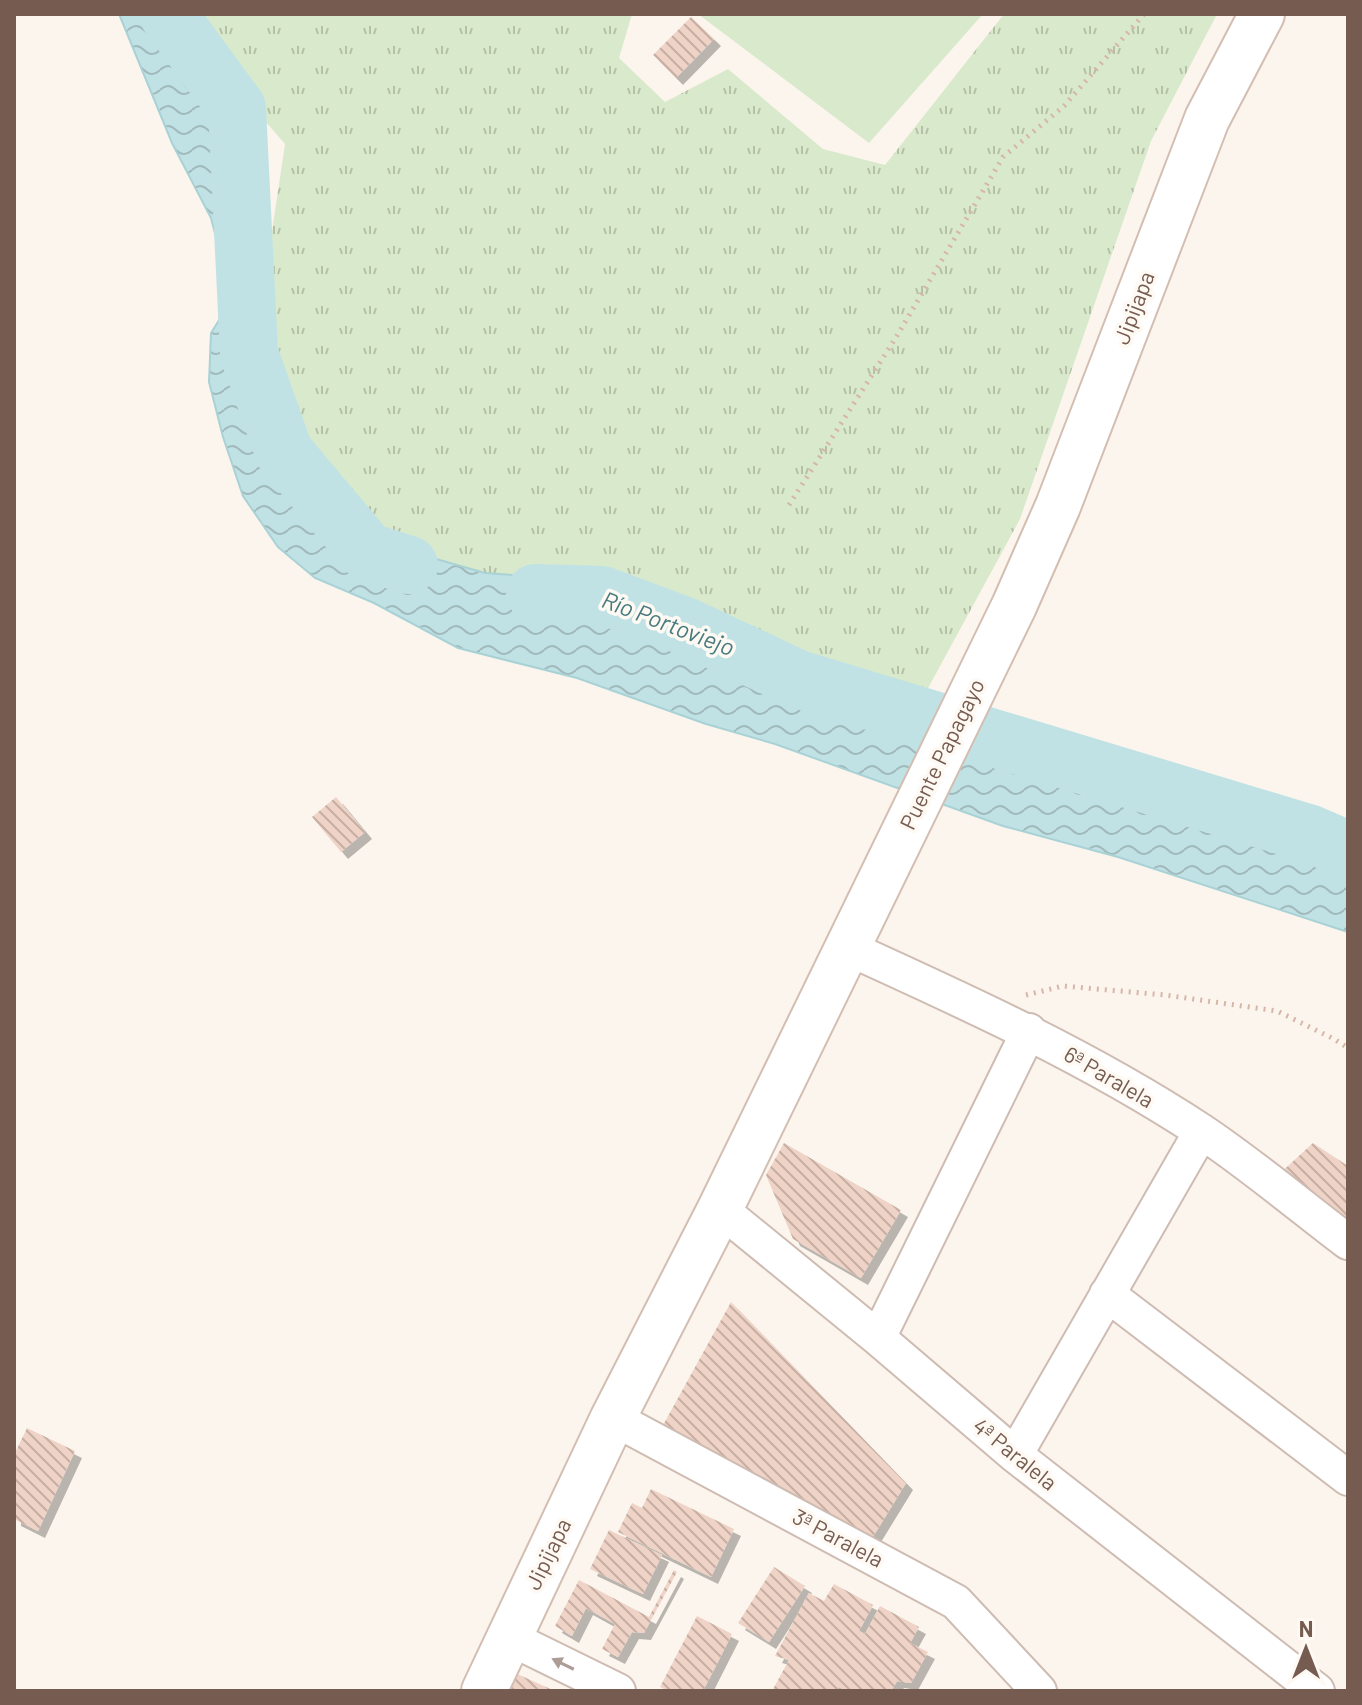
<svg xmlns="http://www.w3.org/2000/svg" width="1362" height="1705" font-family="Barlow,sans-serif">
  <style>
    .grass { fill: url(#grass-tufts) }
    .garden { fill: #d9e9cb }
    .water { fill: url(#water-waves); stroke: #a8d2d6; stroke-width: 2 }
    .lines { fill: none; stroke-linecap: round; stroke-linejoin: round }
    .river { stroke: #c1e2e5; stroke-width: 58 }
    .building { fill: url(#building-back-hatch); filter: url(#shadow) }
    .street-casing { stroke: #cebcb2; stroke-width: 38 }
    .secondary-casing { stroke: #d3beb2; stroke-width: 48 }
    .path { stroke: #d5b6a8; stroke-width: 5; stroke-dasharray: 2 6; stroke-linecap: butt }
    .street { stroke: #fff; stroke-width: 34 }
    .secondary { stroke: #fff; stroke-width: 44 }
    .oneway { fill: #ad9d96 }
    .labels { text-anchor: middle; stroke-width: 7; stroke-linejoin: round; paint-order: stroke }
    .street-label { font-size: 22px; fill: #765b50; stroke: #fef9f3 }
    .water-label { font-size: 24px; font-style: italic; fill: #477b80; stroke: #fef9f3 }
  </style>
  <defs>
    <pattern id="grass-tufts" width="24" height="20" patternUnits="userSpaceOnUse" patternTransform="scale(2)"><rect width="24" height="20" fill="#d9e9cb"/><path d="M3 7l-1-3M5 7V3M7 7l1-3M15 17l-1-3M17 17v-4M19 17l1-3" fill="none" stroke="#b5c0a7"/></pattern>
    <pattern id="water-waves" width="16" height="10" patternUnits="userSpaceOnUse" patternTransform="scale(2)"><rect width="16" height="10" fill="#c1e2e5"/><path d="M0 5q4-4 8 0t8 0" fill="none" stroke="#a1babc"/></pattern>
    <pattern id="building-back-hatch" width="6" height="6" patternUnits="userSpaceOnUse" patternTransform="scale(2)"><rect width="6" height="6" fill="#efd3c6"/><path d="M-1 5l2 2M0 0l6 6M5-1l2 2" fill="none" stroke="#c6aea3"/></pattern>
    <filter id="shadow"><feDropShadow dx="7" dy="7" stdDeviation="0" flood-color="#0004"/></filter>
  </defs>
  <rect width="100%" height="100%" fill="#fcf5ed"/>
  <path class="grass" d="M172,14h460l-13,44 46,44 63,-33 95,80 62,16 119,-151h213l-66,127 -131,378 -106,195 -307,-101 -163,-42 -137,-86 -45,-187 23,-154z"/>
  <path class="garden" d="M698,14h285l-114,129z"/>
  <path class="water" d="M119,14h25l42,73 26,25 10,43 32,84 4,77 7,38 -14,68 21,47 43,40 65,34 105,30 107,8 62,56 111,38 118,47 204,60 96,24 88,29 77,34v63l-230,-75 -115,-31 -228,-82 -69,-20 -129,-46 -119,-30 -84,-45 -59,-25 -37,-31 -35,-51 -20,-59 -14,-55 2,-49 15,-24 1,-29 -16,-62 -39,-75z"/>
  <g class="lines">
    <path class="river" d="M168,14l69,94 12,245 35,99 84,100 41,13
      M535,593l67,2 83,31 113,53 513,155 37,16"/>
  </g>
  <path class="building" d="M691,17l23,22 -38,39 -23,-23z
    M336,797l29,35 -24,20 -29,-35z
    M784,1143l117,67 -40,68 -68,-39 -27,-64z
    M1313,1143l35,23v50l-8,9 -63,-49z
    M731,1302l175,181 -35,57 -209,-113z
    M27,1428l48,23 -37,80 -24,-12v-64z
    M651,1489l83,40 -23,48 -93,-45 14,-29 10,5z
    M609,1530l53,25 -19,39 -53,-25z
    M774,1567l31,19 -36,56 -31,-19z
    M674,1570l3,2 -33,61 -12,-1 -14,25 -16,-8 13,-25 -29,-16 -14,28 -17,-10 24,-46 70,37z
    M834,1584l39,21 -14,26 6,3 15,-28 39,21 -9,16 18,9 -17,31 -14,-2 -6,10h-45l-7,-4 -3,4h-64l17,-31 -14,-4 34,-63 15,8z
    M697,1616l35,18 -29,57h-35l-8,-4z
    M515,1673l40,18h-47z"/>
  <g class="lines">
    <g class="street-casing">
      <path id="street" d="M848,948c121,55 242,110 353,183 51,34 98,74 147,111
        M720,1209l158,129 137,117 302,236
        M1107,1294l241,184
        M878,1338l151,-307
        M613,1418l343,184 83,89
        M1015,1455l186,-323
        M508,1637l110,54"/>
    </g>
    <g class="secondary-casing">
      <path id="secondary" d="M484,1691l129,-273 107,-209 294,-603 44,-100 149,-387 55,-105"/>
    </g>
    <path class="path" d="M789,505l106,-166 108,-182 61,-51 80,-92
      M1026,995l37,-9 102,9 112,16 57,28 14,9"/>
    <use href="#street" class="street"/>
    <use href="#secondary" class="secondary"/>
  </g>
  <defs><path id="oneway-solid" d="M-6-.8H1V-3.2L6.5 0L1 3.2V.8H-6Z" transform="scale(2)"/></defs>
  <use class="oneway" href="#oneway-solid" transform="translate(563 1664) rotate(-154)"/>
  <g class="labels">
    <g class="street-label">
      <text transform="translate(1134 308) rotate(-69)" y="8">Jipijapa</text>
      <text transform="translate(942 754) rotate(-64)" y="8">Puente Papagayo</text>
      <text transform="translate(1109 1077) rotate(30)" y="8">6ª Paralela</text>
      <text transform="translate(1015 1454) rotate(39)" y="8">4ª Paralela</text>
      <text transform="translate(838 1538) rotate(28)" y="8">3ª Paralela</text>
      <text transform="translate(548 1554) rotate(-64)" y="8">Jipijapa</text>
    </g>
    <g class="water-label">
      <text transform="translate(668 624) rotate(21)" y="8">Río Portoviejo</text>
    </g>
  </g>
  <rect width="1362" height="1705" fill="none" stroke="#765b50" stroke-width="32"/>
  <g transform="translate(1306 1649)" stroke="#fef9f3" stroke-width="6" paint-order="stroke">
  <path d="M0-6L14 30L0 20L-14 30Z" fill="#765b50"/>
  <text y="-12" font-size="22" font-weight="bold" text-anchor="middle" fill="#765b50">N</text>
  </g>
</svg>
